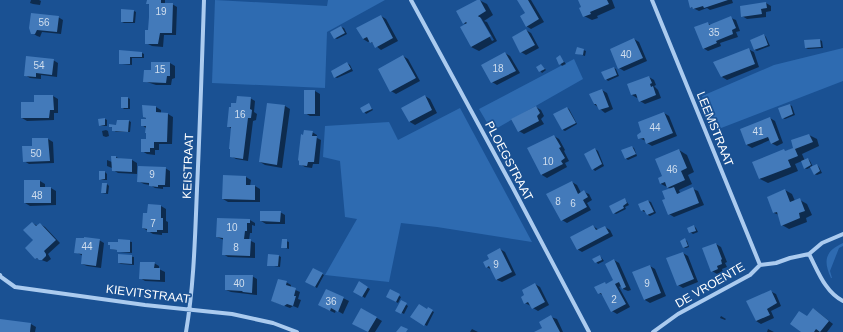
<svg xmlns="http://www.w3.org/2000/svg" width="843" height="332" font-family="Helvetica,sans-serif">
  <style>
    .green { fill: #2e6bb1 }
    .shadow { fill: #0007; fill-rule: evenodd }
    .building { fill: #437aba }
    .lines { fill: none; stroke-linecap: round; stroke-linejoin: round }
    .street { stroke: #abcbef; stroke-width: 4 }
    .labels { text-anchor: middle; stroke-width: 3.5; stroke-linejoin: round; paint-order: stroke }
    .number-label { font-size: 10px; fill: #d0deee }
    .street-label { font-size: 12px; fill: #fff; stroke: #1a5193 }
  </style>
  <rect width="100%" height="100%" fill="#1a5193"/>
  <path class="green" d="M215,0l112,6 1,-6h57l-58,32 -2,56 -113,-5z
    M843,48v33l-127,49 -14,-34 72,-31z
    M574,59l9,20 -91,52 -13,-22z
    M460,108l72,134 -95,-15 -36,-4 -12,59 -64,-7 32,-56 -12,-2 -5,-56 -17,-4 2,-31 64,-4 9,18z
    M843,243v3l-4,2 -9,23 2,7h-1c-8,-17 -6,-27 12,-35z"/>
  <path class="shadow" d="M31,0h8l2,1 -1,4 -7,-1 -3,-1z
    M148,0h17v4h7l5,3 -1,28h-12l-1,12 -11,-1 -6,-3 3,-12 1,-26 -3,-2z
    M479,0l8,4 6,11 -9,6 3,1 10,19 -18,10 -8,-4 -5,-22 -2,-2zM479,18h2l13,22 -2,1z
    M518,0h13l13,22 -13,7 -5,-3v-12z
    M579,0h33l3,8 -18,8 1,2 -6,2 -8,-4z
    M689,0h43l1,3 -23,7 -3,-2 -8,3 -8,-4z
    M766,3l5,3v5l-5,1v5l-19,2 -5,-3z
    M134,11l2,1 -1,11h-11l-2,-1z
    M381,16l5,3 12,22 -17,9 -11,-9 -2,1 -5,-3z
    M58,17l5,3 -2,14 -19,-2 -2,5 -3,-1 -6,-4z
    M731,18l5,2 4,11 -4,1 2,5 -18,6 1,3 -13,5 -5,-3 4,-25 4,2z
    M341,27l3,1 3,6 -10,5 -2,-1z
    M526,30l5,3 8,15 -13,7 -5,-3z
    M764,35l2,2 4,9 -13,5 -2,-1 -4,-10z
    M634,39l5,3 8,19 -23,10 -5,-3z
    M820,40l2,1 1,7 -15,1 -2,-1z
    M578,48l8,3 -1,5 -9,-3z
    M748,49l6,3 5,15 -32,13 -5,-3z
    M120,51l22,2 2,1v4h-12v7l-10,-1 -2,-1z
    M505,53l5,3 10,17 -23,12 -5,-3 -9,-17z
    M403,56l5,3 12,22 -24,13 -5,-3z
    M560,57l6,7 -4,2 -5,-7z
    M53,60l5,3 -1,14 -16,-2v4l-11,-1 -5,-3z
    M170,63l5,3v12l-3,1 -1,6h-15l-12,-4 6,-10z
    M347,63l3,2 3,6 -16,7 -2,-1z
    M541,65l5,5 -4,3 -5,-6z
    M614,68l2,1 3,7 -11,5 -2,-2z
    M649,77l5,3 2,5 -2,1 4,4 3,8 -16,6 -5,-3 -2,-4 -1,1 -5,-3z
    M602,90l5,3 6,16 -8,4 -11,-9 -3,-10z
    M305,91h10l5,3v22h-10l-5,-3z
    M53,96l5,3v14h-4v7l-27,1 -5,-3 13,-15z
    M425,96l5,3 7,14 -22,12 -5,-3 -7,-14z
    M128,98l2,1v10h-6l-2,-2z
    M250,98l5,3 -1,11 3,2 -1,6 -3,1 -5,40 -12,-2 -5,-3 1,-27 -4,-3 9,-22z
    M268,104l17,2 5,3 -8,59 -17,-3 -5,-3z
    M369,105l4,5 -7,4 -4,-6z
    M790,105l2,1 3,9 -10,4 -2,-1z
    M156,107l5,3v3l7,1 5,3 -1,27h-13v6h-4v5l-8,-1 -5,-3 5,-11 -1,-12 -4,-3 7,-5 -5,-3z
    M536,107l5,3 3,6 -3,3 3,5 -20,10 -5,-3z
    M567,108l2,1 8,15 -12,7 -2,-1z
    M664,113l5,3 8,20 -25,10 -5,-3 -1,-2 -7,-3z
    M770,118l5,3 8,22 -6,3 -6,-3 -1,-3 -18,8 -5,-3 -6,-15z
    M105,119l2,1v6h-5l-2,-1z
    M129,121l2,1 -1,10h-14l-3,-2v-2l-3,-2h7z
    M106,130l2,1 1,5 -3,1 -3,-1 -1,-5z
    M312,132l5,3v3l4,2 -2,24h-6l-1,4 -7,-1 -5,-3z
    M809,135l8,4 2,7 -17,8 3,7 3,-2 2,2 3,6 4,-2 2,2 3,6 -5,2 -3,-1 -3,-7 -4,2 -3,-1 -2,-7 -7,3 3,7 -30,12 -8,-4 -7,-17 42,-14z
    M554,136l5,3 6,11 -1,1 5,10 -4,2 2,4 -20,11 -5,-3 -14,-26z
    M48,139l5,3 1,21 -25,1 -5,-3 9,-14z
    M632,147l2,1 3,8 -9,4 -3,-2z
    M595,149l3,2 6,15 -9,5 -2,-2z
    M679,150l8,5 7,17 -6,3 4,9 -13,6 1,3 13,-4 5,2 6,14 -30,12 -5,-3 -3,-15 5,-10 -10,-5 -2,-5 5,-2z
    M116,157l4,2 12,1 5,3v11l-19,-1 -5,-3 -1,-2 -5,-2v-6l5,2z
    M165,168l5,3v16h-7v2l-8,-1 -5,-3 -6,-1 -6,-3z
    M105,172l2,2v6h-5l-2,-1z
    M246,177l5,3 -1,6h5l5,3v13h-32l-5,-3z
    M25,181h15l5,3v4h6l5,3v14l-26,1 -5,-3z
    M572,182l5,3 4,8 3,-1 5,2 3,6 -5,3 4,7 -24,13 -5,-3z
    M107,184l2,2 -1,8 -6,-1z
    M785,190l7,4 3,7 5,-1 7,4 5,11 -6,3 1,4 -18,7 -7,-4 -3,-10 -5,-2 -6,-16z
    M625,199l4,6 -4,2 1,2 -10,5 -2,-1z
    M648,201l3,1 5,11 -6,3 -2,-1 -2,-4 -2,1 -2,-2 -3,-6z
    M161,206l5,3v12l2,1v11h-6v2l-9,-1 -10,-6z
    M280,212l5,3v9h-19l-5,-3z
    M250,220l5,3v3l-3,-1v8h-2l-1,7 6,3v15l-27,-1 -5,-3 1,-14 -7,-3z
    M32,223l6,3 2,-2 5,3 15,16 -12,11 3,5 -4,3 -11,-4z
    M593,226l6,4 6,-3 5,3 3,6 -31,16 -5,-3z
    M694,226l2,2 2,4 -5,2 -3,-2z
    M99,240l5,3 -3,25 -14,-2 -5,-2 1,-8 -7,-4z
    M119,240l13,2v11l-12,-1 -2,-2 -7,-1 7,-6z
    M283,240l6,2v7l-7,-2z
    M685,240l2,1 2,6 -3,1 -3,-1z
    M716,244l5,3 6,15 -2,1 2,4 -5,2 1,3 -6,2 -5,-3z
    M500,249l5,3 11,23 -14,7 -5,-2 -5,-10 -5,-3 3,-8z
    M683,253l5,3 10,26 -15,6 -5,-3z
    M119,255l15,2v8l-13,-1 -2,-1z
    M269,255l10,1 2,1 -1,10 -12,-2z
    M600,256l4,5 -6,3 -4,-5z
    M614,260l5,3 12,27 -3,1 -5,-2 -2,-3 -2,1 11,20 -13,7 -5,-3 -8,-15 -5,-3 6,-10 2,2 7,-4z
    M154,263l5,3v3l6,3v10l-20,-1 -5,-3z
    M650,266l5,3 11,27 -16,7 -5,-3z
    M314,269l10,6 -7,13 -10,-6z
    M252,276l5,3v16l-26,-3 -5,-2z
    M286,282l5,3v3l9,4 -2,7 3,1 -3,8 -5,-2 -3,2 -18,-7z
    M359,283l11,6 -5,9 -11,-7z
    M535,284l5,3 9,18 -11,6 -5,-3 -2,-2 -6,-3z
    M327,290l22,11 -6,13 -7,-4 -1,3 -11,-5z
    M391,291l10,6 -3,6 -10,-6z
    M770,291l6,3 5,12 -10,5 3,7 -13,6 -5,-3z
    M402,302l6,4 -4,8 -7,-4z
    M362,309l20,12 -7,11h-6l-15,-9z
    M428,309l6,3 -7,14 -16,-9z
    M814,309l19,15 -6,8h-25l5,-15z
    M721,316l5,3 -1,1 -5,-2z
    M551,317l6,2 6,13h-26l6,-4z
    M0,320l31,4 5,3 -1,5h-35z
    M472,329l6,3h-8z
    M768,329l6,3h-7z"/>
  <path class="building" d="M147,0h14v3h12l-1,30h-12l-2,11h-13v-14h3l1,-13v-13h-3z
    M477,0h3l6,11 -8,5 1,1h1l11,19 -20,11 -11,-20 7,-4 -1,-1 -3,2 -7,-13z
    M517,0h11l11,19 -13,8 -6,-11 5,-3z
    M578,0h29l2,4 -19,8 1,2 -8,3 -4,-9 2,-1z
    M688,0h40l-24,8 -1,-2 -10,3 -1,-2 -2,1z
    M766,2l1,6 -6,1 1,5 -21,3 -1,-11z
    M121,9l13,1 -1,12h-12z
    M31,13l28,3 -2,16 -20,-2 -2,4h-4l-2,-6z
    M381,15l12,23 -18,10 -3,-6 -2,1 -3,-6 -4,2 -7,-11z
    M731,16l5,12 -4,2 1,4 -17,7 1,2 -14,6 -9,-22 14,-5 1,3z
    M341,26l4,7 -11,6 -4,-7z
    M526,29l9,16 -15,8 -8,-16z
    M764,34l4,11 -14,5 -4,-10z
    M634,38l9,20 -25,11 -8,-20z
    M820,39l1,8 -16,1 -1,-8z
    M577,47l7,2 -1,6 -8,-1z
    M749,48l6,16 -34,13 -8,-15z
    M119,50l23,2v5h-12v7h-11z
    M505,52l11,19 -25,12 -10,-18z
    M403,55l13,23 -26,14 -12,-23z
    M560,55l4,7 -5,3 -3,-7z
    M26,56l28,3 -2,16 -16,-2v4l-12,-1z
    M151,62h19v14h-3l-1,7 -23,-1 1,-12h7z
    M347,62l4,7 -17,9 -3,-7z
    M541,64l4,5 -6,3 -3,-5z
    M614,67l3,8 -12,5 -4,-8z
    M649,76l3,7 -2,1 1,3 2,-1 3,9 -17,7 -3,-8 -5,1 -4,-11z
    M602,89l7,18 -10,3 -3,-6h-2l-5,-10z
    M304,90h11v24h-11z
    M34,95h19l1,15h-4l-1,8h-28v-16h13z
    M425,95l7,15 -23,12 -8,-14z
    M237,96l14,1 -1,12 2,1 -1,8h-3l-5,41 -13,-2v-8h-1l2,-22h-4l2,-20h2v-4h5z
    M121,97h7v11h-7z
    M267,103l18,2 -8,60 -18,-3z
    M369,103l3,6 -9,4 -3,-5z
    M790,104l3,10 -11,5 -4,-11z
    M142,105l14,1v6l12,1 -1,29h-13v6h-4v4h-9v-13h5v-6h-1l1,-7h-5v-7h5v-1l-3,-1z
    M536,106l4,7 -3,3 2,5 -21,11 -7,-13z
    M567,107l9,16 -14,7 -9,-16z
    M664,112l9,21 -27,11 -2,-6 -6,1 -1,-4 4,-3 -3,-10z
    M770,117l9,23 -8,4 -3,-7 -22,8 -6,-16z
    M105,118v7l-6,1 -1,-7z
    M117,120h12l-1,12 -16,-1v-4h-3v-3l7,1z
    M304,130l9,1 -1,5h5l-3,26h-6l-1,4 -8,-1v-4l-1,-1 3,-26 2,1z
    M809,134l4,8 -18,7 3,7 -10,4 3,7 -32,12 -7,-17 32,-13 1,2 8,-3 -2,-8z
    M554,135l7,12 -2,1 6,10 -4,3 2,3 -22,11 -14,-27z
    M32,138h16l2,23 -27,1 -1,-16h10z
    M632,146l4,8 -11,5 -4,-9z
    M595,148l7,16 -10,6 -8,-16z
    M679,149l8,19 -6,3 4,9 -18,8 -2,-6 -5,2 -2,-6 4,-2 -7,-17z
    M111,156h5v2l16,1v13l-20,-1z
    M808,158l3,7 -7,4 -3,-8z
    M817,164l3,7 -6,4 -4,-8z
    M138,166l28,1 -1,18h-7v2l-9,-1v-3l-12,-1z
    M99,171h6v8l-6,1z
    M223,175l23,1v9h9v15l-33,-1z
    M24,180h16v7h11v16h-27z
    M572,181l6,13 6,-4 4,7 -5,3 4,7 -26,14 -15,-27z
    M102,183h5l-1,10h-5z
    M674,187l3,7 16,-7 6,16 -31,12 -6,-15 3,-1 -3,-8z
    M785,189l5,13 10,-4 5,13 -6,2 1,5 -19,8 -4,-14 -4,1 -6,-16z
    M625,198l2,5 -4,3 1,2 -11,6 -4,-8z
    M648,200l6,12 -7,3 -3,-5 -3,1 -3,-7z
    M148,204l13,1v13h2v12h-6v2h-10v-3l-5,-1 1,-15h4z
    M260,211h21l-1,11 -20,-1z
    M217,218l33,1v4h-3v8h-2l-1,8h7l-1,17 -28,-1 1,-17 -7,-1z
    M32,222l4,4 4,-3 16,17 -12,11 2,3v2l-4,4h-3l-2,-2 -2,1 -10,-11 8,-8 -10,-10z
    M593,225l3,5 9,-4 4,7 -32,17 -7,-13z
    M694,225l2,6 -7,2 -2,-5z
    M84,237l16,2 -4,27 -15,-2 1,-10 -8,-1 2,-15h8z
    M685,238l3,8 -5,2 -3,-7z
    M118,239l12,1v12h-13v-2l-7,-1v-4h-2v-3h10z
    M282,239h5v9h-6z
    M716,243l6,16 -1,1 1,4 -5,2 1,3 -7,3 -9,-24z
    M500,248l12,24 -16,8 -7,-14 -3,2 -3,-6 6,-3 -2,-4z
    M683,252l11,27 -17,7 -11,-28z
    M118,254l14,1v9l-14,-1z
    M268,254l11,1 -1,11h-11z
    M600,255l2,5 -7,3 -3,-4z
    M614,259l12,28 -4,2 -3,-7 -4,2 11,20 -15,8 -10,-19 -3,1 -4,-7 11,-5 1,2 7,-4 -8,-16z
    M140,262h15l-1,6h6v12l-21,-1z
    M650,265l11,28 -17,7 -12,-28z
    M313,268l10,5 -8,14 -10,-5z
    M225,275h28l-1,18 -9,-1 -1,-1 -17,-1z
    M278,279l9,2 -1,4 10,3 -2,8h2l-3,10 -6,-2 -3,2 -13,-5z
    M359,281l9,6 -6,10 -9,-5z
    M535,283l10,19 -13,7 -4,-7 -4,2 -3,-7 3,-2 -2,-5z
    M326,289l18,8 -6,15 -7,-4 -1,3 -12,-6z
    M390,289l10,5 -4,8 -10,-5z
    M771,290l6,13 -10,6 3,6 -14,6 -10,-20z
    M401,300l6,3 -6,11 -6,-3z
    M419,304l8,5 1,-2 5,3 -9,16 -14,-9z
    M361,308l16,9 -9,15 -16,-8z
    M813,308l16,13 -9,11 -4,-3 -2,3h-13l-11,-8 9,-13 8,5z
    M551,315l9,17h-26l8,-4 -3,-6z
    M0,319l31,4 -1,9h-30z
    M401,326l7,3 -2,3h-10z"/>
  <g class="lines">
    <path class="street" d="M411,0l102,188 76,144
      M652,0l108,265
      M809,254c9,17 16,38 34,47
      M0,275l1,2 14,10 130,18 87,9 41,9 24,9
      M186,332c8,-47 9,-95 11,-143 3,-63 5,-126 7,-189
      M653,332l25,-18 72,-39 10,-10 16,-2 14,-5 19,-4 13,-11 21,-9"/>
  </g>
  <g class="labels">
    <g class="number-label">
      <text x="161" y="15">19</text>
      <text x="44" y="26">56</text>
      <text x="714" y="36">35</text>
      <text x="626" y="58">40</text>
      <text x="39" y="69">54</text>
      <text x="498" y="72">18</text>
      <text x="160" y="73">15</text>
      <text x="240" y="118">16</text>
      <text x="655" y="131">44</text>
      <text x="758" y="135">41</text>
      <text x="36" y="157">50</text>
      <text x="548" y="165">10</text>
      <text x="672" y="173">46</text>
      <text x="152" y="178">9</text>
      <text x="37" y="199">48</text>
      <text x="558" y="205">8</text>
      <text x="573" y="207">6</text>
      <text x="153" y="227">7</text>
      <text x="232" y="231">10</text>
      <text x="87" y="250">44</text>
      <text x="236" y="251">8</text>
      <text x="496" y="268">9</text>
      <text x="239" y="287">40</text>
      <text x="647" y="287">9</text>
      <text x="614" y="303">2</text>
      <text x="331" y="305">36</text>
    </g>
    <g class="street-label">
      <text transform="translate(715 129) rotate(68)" y="4">LEEMSTRAAT</text>
      <text transform="translate(509 161) rotate(62)" y="4">PLOEGSTRAAT</text>
      <text transform="translate(188 166) rotate(-88)" y="4">KEISTRAAT</text>
      <text transform="translate(710 285) rotate(-30)" y="4">DE VROENTE</text>
      <text transform="translate(148 294) rotate(7)" y="4">KIEVITSTRAAT</text>
    </g>
  </g>
</svg>
